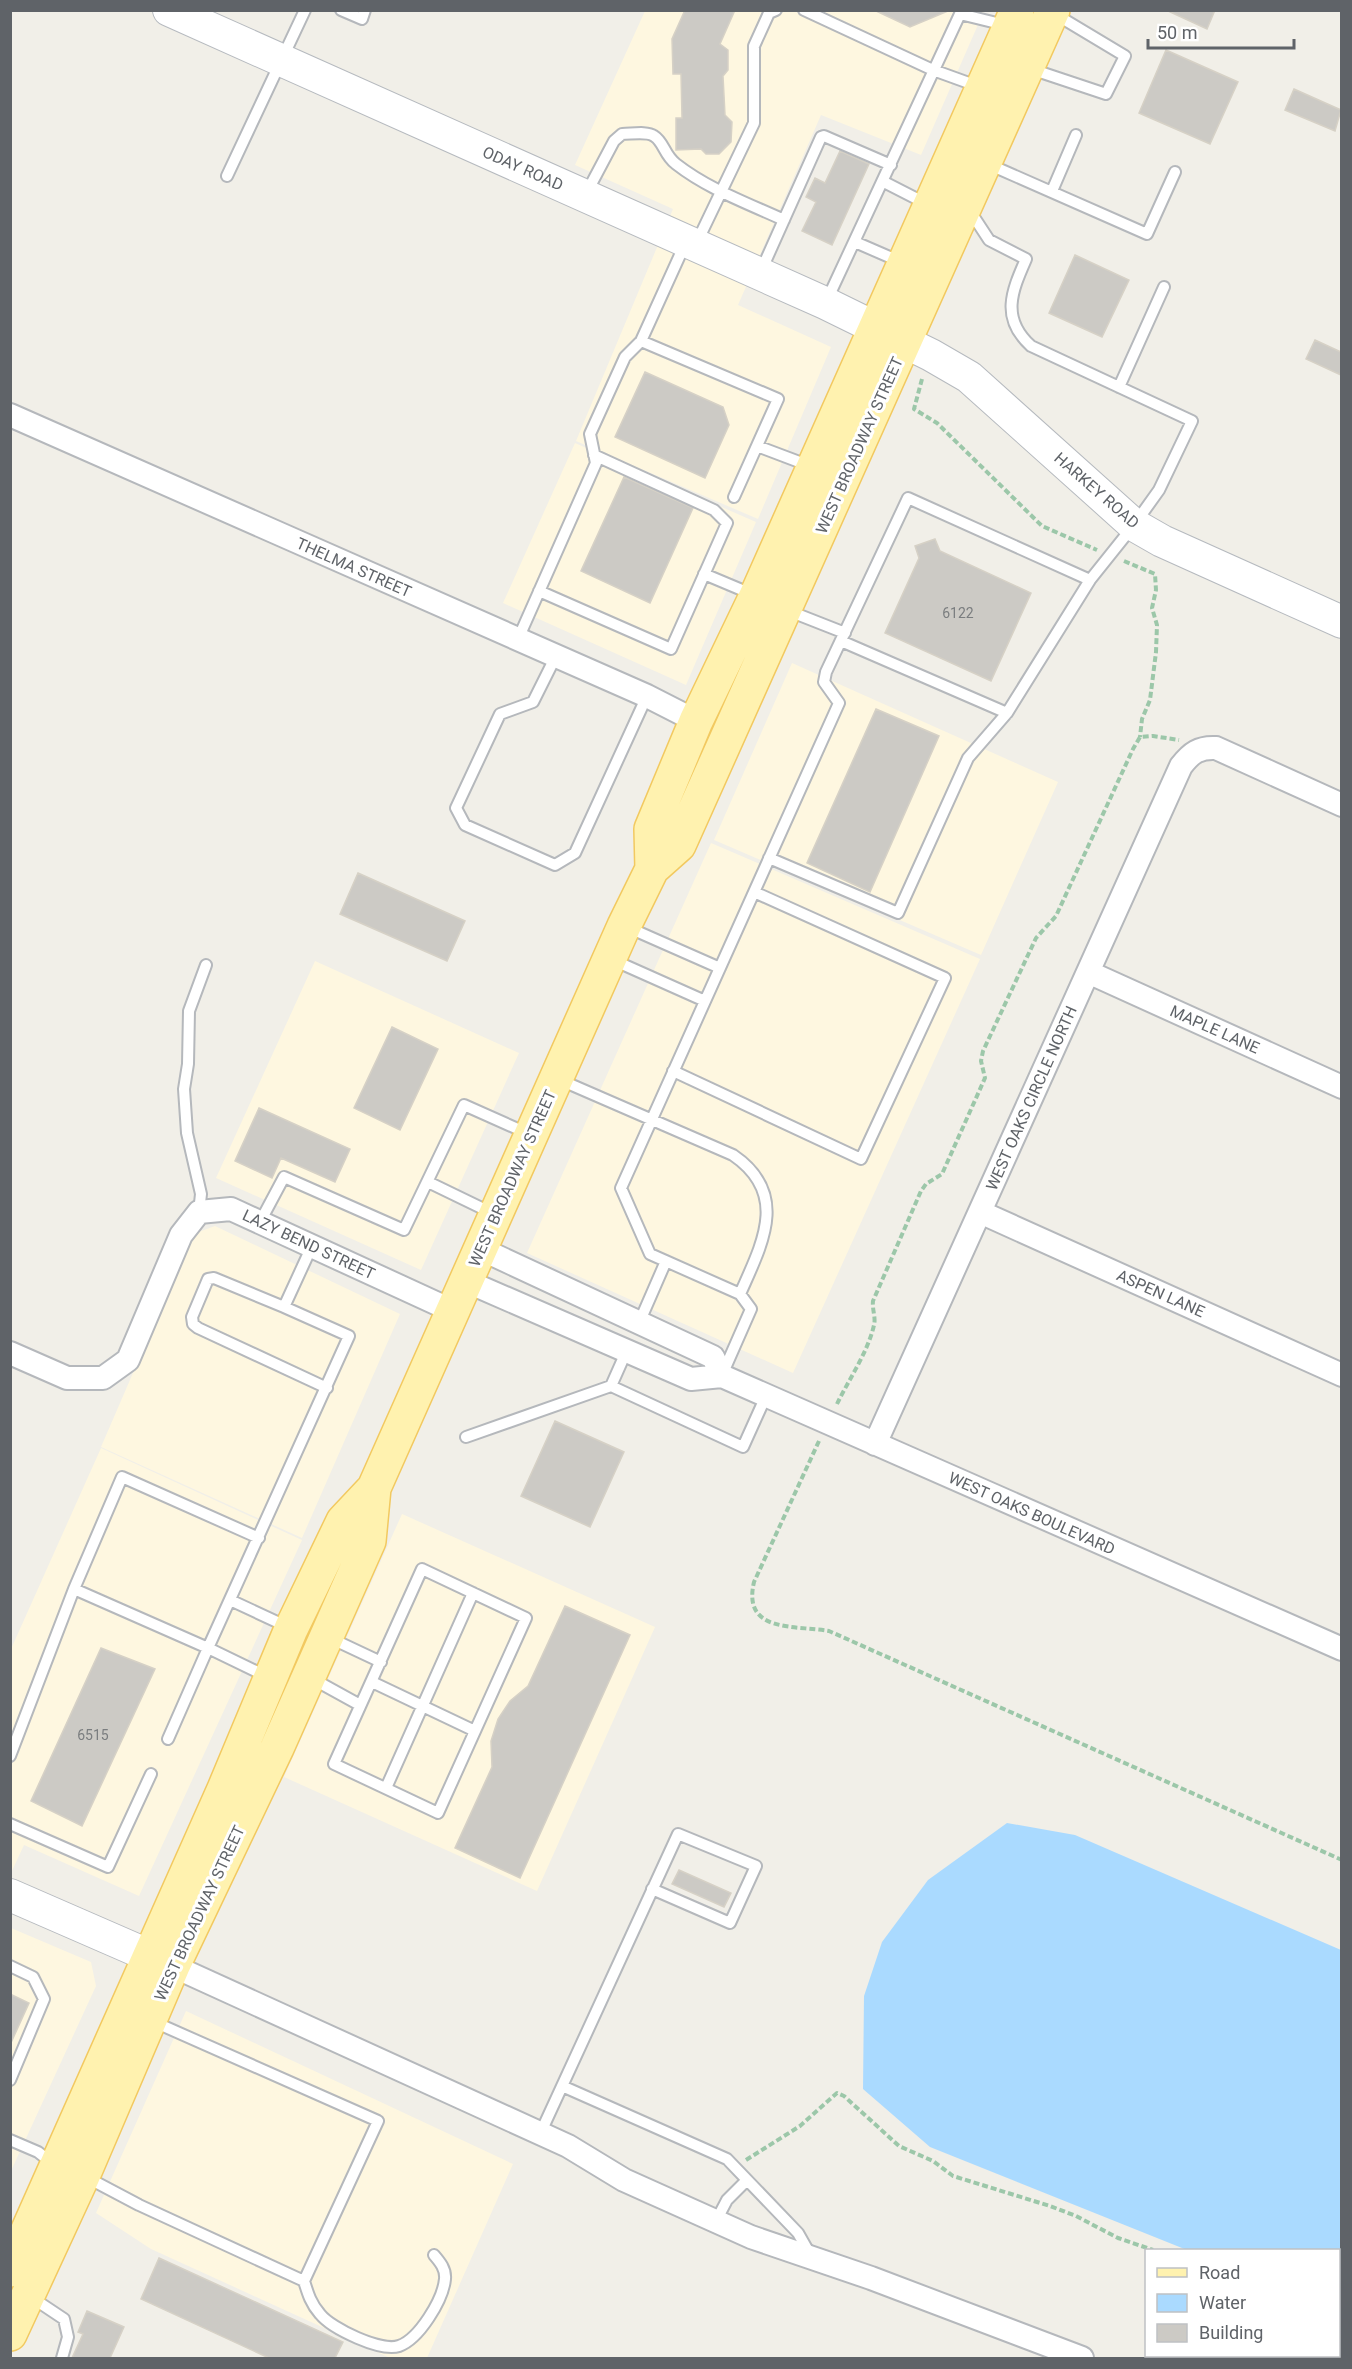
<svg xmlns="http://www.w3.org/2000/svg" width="1352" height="2369" font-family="Roboto,sans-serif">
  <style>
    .commercial { fill: #fef7e0 }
    .water { fill: #aadaff }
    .building { fill: #cccac5; stroke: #d6d1c6; stroke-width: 1.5 }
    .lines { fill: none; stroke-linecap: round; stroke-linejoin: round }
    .lane-casing { stroke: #b5b8bc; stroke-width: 14 }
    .street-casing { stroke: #b5b8bc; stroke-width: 26 }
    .secondary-casing { stroke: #b6babf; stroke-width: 34 }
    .primary-casing { stroke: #f2c960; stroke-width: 36 }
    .path { stroke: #9cc7a9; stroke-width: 4; stroke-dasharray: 6 3; stroke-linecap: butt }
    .lane { stroke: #fff; stroke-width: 10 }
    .street { stroke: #fff; stroke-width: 22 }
    .secondary { stroke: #fff; stroke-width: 32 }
    .primary { stroke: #fff2af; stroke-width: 33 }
    .labels { text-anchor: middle; stroke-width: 6; stroke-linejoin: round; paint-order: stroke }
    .number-label { font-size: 14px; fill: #7a7d7f }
    .street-label { font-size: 16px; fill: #5f6368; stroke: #fff }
  </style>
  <rect width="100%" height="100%" fill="#f1efe8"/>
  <path class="commercial" d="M645,11h339l-63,144 -100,-40 -83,190 93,42 -73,172 -182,-78 97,-232 -98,-44z
    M575,443l181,79 -70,163 -183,-82z
    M792,663l266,119 -77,173 -267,-115z
    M711,843l269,116 -187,414 -266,-120z
    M315,961l204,92 -98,217 -205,-92z
    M215,1226l185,88 -98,224 -201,-91 92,-213z
    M101,1448l201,92 -163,356 -115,-51 -13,28v-224z
    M402,1514l253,113 -118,264 -253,-114z
    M11,1928l80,34 5,24 -85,185z
    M186,2011l327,153 -86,194h-37l-239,-109 -55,-36z"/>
  <path class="water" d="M1007,1823l68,12 266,115v396l-3,-2v-94h-151l-257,-103 -67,-58 1,-93 18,-54 46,-62z"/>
  <path class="building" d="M685,10h50l-15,34 8,6v20l-5,6 2,39 7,7 -1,20 -12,12h-13l-5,-5 -25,1v-32h6l-1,-44h-8l-1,-35z
    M874,10h74v1l-38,16z
    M1166,10h49l-8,19z
    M1166,50l72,32 -28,62 -71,-31z
    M1294,89l47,21 -6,21 -50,-21z
    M840,151l29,13 -37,81 -30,-14 14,-29 -10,-5 9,-19 10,5z
    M1075,255l54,25 -27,57 -53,-24z
    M1315,340l26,12v23l-35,-16z
    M645,372l78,35 6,18 -24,53 -90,-41z
    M624,477l69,31 -43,95 -69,-32z
    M935,539l5,12 91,42 -40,88 -106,-48 34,-75 -4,-12z
    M876,709l63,27 -69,156 -63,-29z
    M358,873l107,48 -18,40 -107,-47z
    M392,1027l46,22 -38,81 -46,-22z
    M259,1108l91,41 -15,33 -54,-24 -9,20 -37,-17z
    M555,1421l69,31 -34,75 -69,-31z
    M565,1606l65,29 -110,243 -65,-30 37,-81 -1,-26 7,-22 12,-18 18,-15z
    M101,1648l54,21 -73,157 -51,-25z
    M679,1870l52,23 -7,14 -52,-23z
    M10,1994l19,9 -19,42z
    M159,2258l184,84 -8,16h-66l-128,-59z
    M87,2311l37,16 -14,31h-38l11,-24 -5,-2z"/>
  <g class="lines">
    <g class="lane-casing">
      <path id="lane" d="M341,10l21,9 3,-9
        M804,10l129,60 47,17
        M1031,69l75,25 19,-38 -70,-42
        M988,164l159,70 28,-62
        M227,176l78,-166
        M884,182l43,22
        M1052,191l24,-56
        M587,192l27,-51 8,-7c10,0 25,-3 32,2 10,6 10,19 22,28 32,25 71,39 108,56
        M697,242l57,-119v-77l15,-33 7,-3
        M855,242l46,20
        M761,271l60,-134 3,-1 67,29
        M827,300l133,-286 45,11
        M641,341l137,58 -44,98
        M1119,387l45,-100
        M757,446l53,20
        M704,574l50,21
        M539,591l132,58 56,-126 -13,-13 -120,-55
        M789,611l56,22
        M518,639l78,-176 -6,-29 35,-77 16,-16 44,-97
        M841,641l166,72
        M556,656l-23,46 -33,12 -44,94 9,17 90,40 20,-12 72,-157
        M769,858l129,55 70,-155 39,-45 83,-133 44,-55 25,-35 33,-69 -161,-75c-31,-28 -19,-55 -5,-87l-37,-19 -19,-29
        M627,927l93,41
        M613,960l92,41
        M673,1071l188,88 84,-181 -191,-86
        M558,1079l175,76c57,39 29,89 7,139
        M428,1182l64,31
        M199,1212l2,-18 -14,-61 -3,-44 4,-25 1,-53 17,-46
        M260,1222l24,-45 120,53 60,-125 65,29
        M284,1307l-70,-29 -6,1 -16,38 1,7 5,4 129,60
        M639,1323l27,-62
        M722,1375l29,-66 -11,-15 -90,-40 -29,-66 218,-485 -15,-21 2,-10 82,-174 182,82
        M611,1386l132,61 23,-51
        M466,1437l145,-51 16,-36
        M422,1569l104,49 -88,195 -104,-49z
        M74,1589l48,-112 137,61
        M230,1600l58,27
        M330,1638l51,24
        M268,1677l-60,-29 141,-312 -65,-29 28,-61
        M311,1678l49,27
        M372,1682l103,49
        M10,1756l64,-167 134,59 -40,91
        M386,1788l87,-195
        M10,1824l98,43 43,-93
        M10,1966l23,11 11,22 -34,81
        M562,2086l165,73 71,74 13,23
        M540,2134l138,-300 78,32 -26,57 -78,-34
        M10,2140l28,12 14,11
        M86,2177l53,28 165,76 74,-160 -226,-100
        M716,2221l11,-21 20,-20
        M304,2281c4,13 7,23 16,33 12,15 61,38 79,32 20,-7 44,-46 46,-67 1,-10 -5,-17 -11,-24
        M31,2297l33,22 4,18 -6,21"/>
    </g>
    <g class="street-casing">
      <path id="street" d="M10,415l637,281 49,25
        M1088,972l254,115
        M980,1212l362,163
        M481,1249l232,108 9,19
        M466,1281l225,98 31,-3 620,273
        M10,1353l57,25h36l25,-18 53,-125 18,-23 32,-3 222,102
        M875,1444l306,-678c10,-13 18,-19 35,-18l126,57
        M173,1966l395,180 56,34 127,57 120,41 211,80"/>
    </g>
    <g class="secondary-casing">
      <path id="secondary" d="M169,10l656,293 106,52 38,22 165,148 28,16 180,81
        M10,1895l163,71"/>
    </g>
    <g class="primary-casing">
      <path id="primary" d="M652,869l-1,-40 45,-108 60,-125 261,-586
        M10,2270l214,-481 67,-160 52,-108 31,-33
        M10,2334l73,-158 90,-210 104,-218 92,-207 5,-53 250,-562 28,-57 27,-24 374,-835"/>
    </g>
    <path class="path" d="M922,379l-8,30 23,14 105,103 55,24
      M1124,561l31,13 1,16 -4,18 5,17 -1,27 -6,48 -8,19 -2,18
      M837,1404c12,-25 31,-52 37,-79 2,-7 -2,-16 -1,-24l48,-110 5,-7 16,-10 43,-96 -4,-17 2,-10 53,-113 20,-22 77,-167 7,-12 13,-1 26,4
      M819,1441l-65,141c-12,51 40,43 75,49l513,229
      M746,2160l54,-34 37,-33 7,3 55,50 34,15 20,15 97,30 26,10 42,22 35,12
      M1338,2348l4,2"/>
    <use href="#lane" class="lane"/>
    <use href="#street" class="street"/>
    <use href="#secondary" class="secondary"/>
    <use href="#primary" class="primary"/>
  </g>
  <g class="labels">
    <g class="number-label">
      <text x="958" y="618">6122</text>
      <text x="93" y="1740">6515</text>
    </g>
    <g class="street-label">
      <text transform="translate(523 168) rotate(24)" y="6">ODAY ROAD</text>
      <text transform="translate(859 445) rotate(-66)" y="6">WEST BROADWAY STREET</text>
      <text transform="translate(1097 490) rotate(41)" y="6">HARKEY ROAD</text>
      <text transform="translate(354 567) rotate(24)" y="6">THELMA STREET</text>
      <text transform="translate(1215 1029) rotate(24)" y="6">MAPLE LANE</text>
      <text transform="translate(1031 1098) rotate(-66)" y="6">WEST OAKS CIRCLE NORTH</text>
      <text transform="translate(512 1178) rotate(-66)" y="6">WEST BROADWAY STREET</text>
      <text transform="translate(309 1244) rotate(25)" y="6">LAZY BEND STREET</text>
      <text transform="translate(1161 1293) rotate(24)" y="6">ASPEN LANE</text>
      <text transform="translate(1032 1513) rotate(24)" y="6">WEST OAKS BOULEVARD</text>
      <text transform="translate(199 1913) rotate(-65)" y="6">WEST BROADWAY STREET</text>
    </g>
  </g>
  <rect width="1352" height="2369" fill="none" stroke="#5f6368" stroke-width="24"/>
  <rect x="1145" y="2249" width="195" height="108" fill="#ffffff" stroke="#bfc1c3" stroke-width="1.5"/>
  <rect x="1157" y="2268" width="30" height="9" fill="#fff2af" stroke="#bfc1c3" stroke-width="1.5"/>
  <text x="1199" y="2279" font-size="18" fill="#5f6368">Road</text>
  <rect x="1157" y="2294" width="30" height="18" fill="#aadaff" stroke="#bfc1c3" stroke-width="1.5"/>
  <text x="1199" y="2309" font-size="18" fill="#5f6368">Water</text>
  <rect x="1157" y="2324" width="30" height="18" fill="#cccac5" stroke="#bfc1c3" stroke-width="1.5"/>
  <text x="1199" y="2339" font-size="18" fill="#5f6368">Building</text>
  <path d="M1148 39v9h146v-9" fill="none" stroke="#5f6368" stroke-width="3"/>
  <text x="1157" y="39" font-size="18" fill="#5f6368" stroke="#ffffff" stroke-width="4.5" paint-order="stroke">50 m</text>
</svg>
